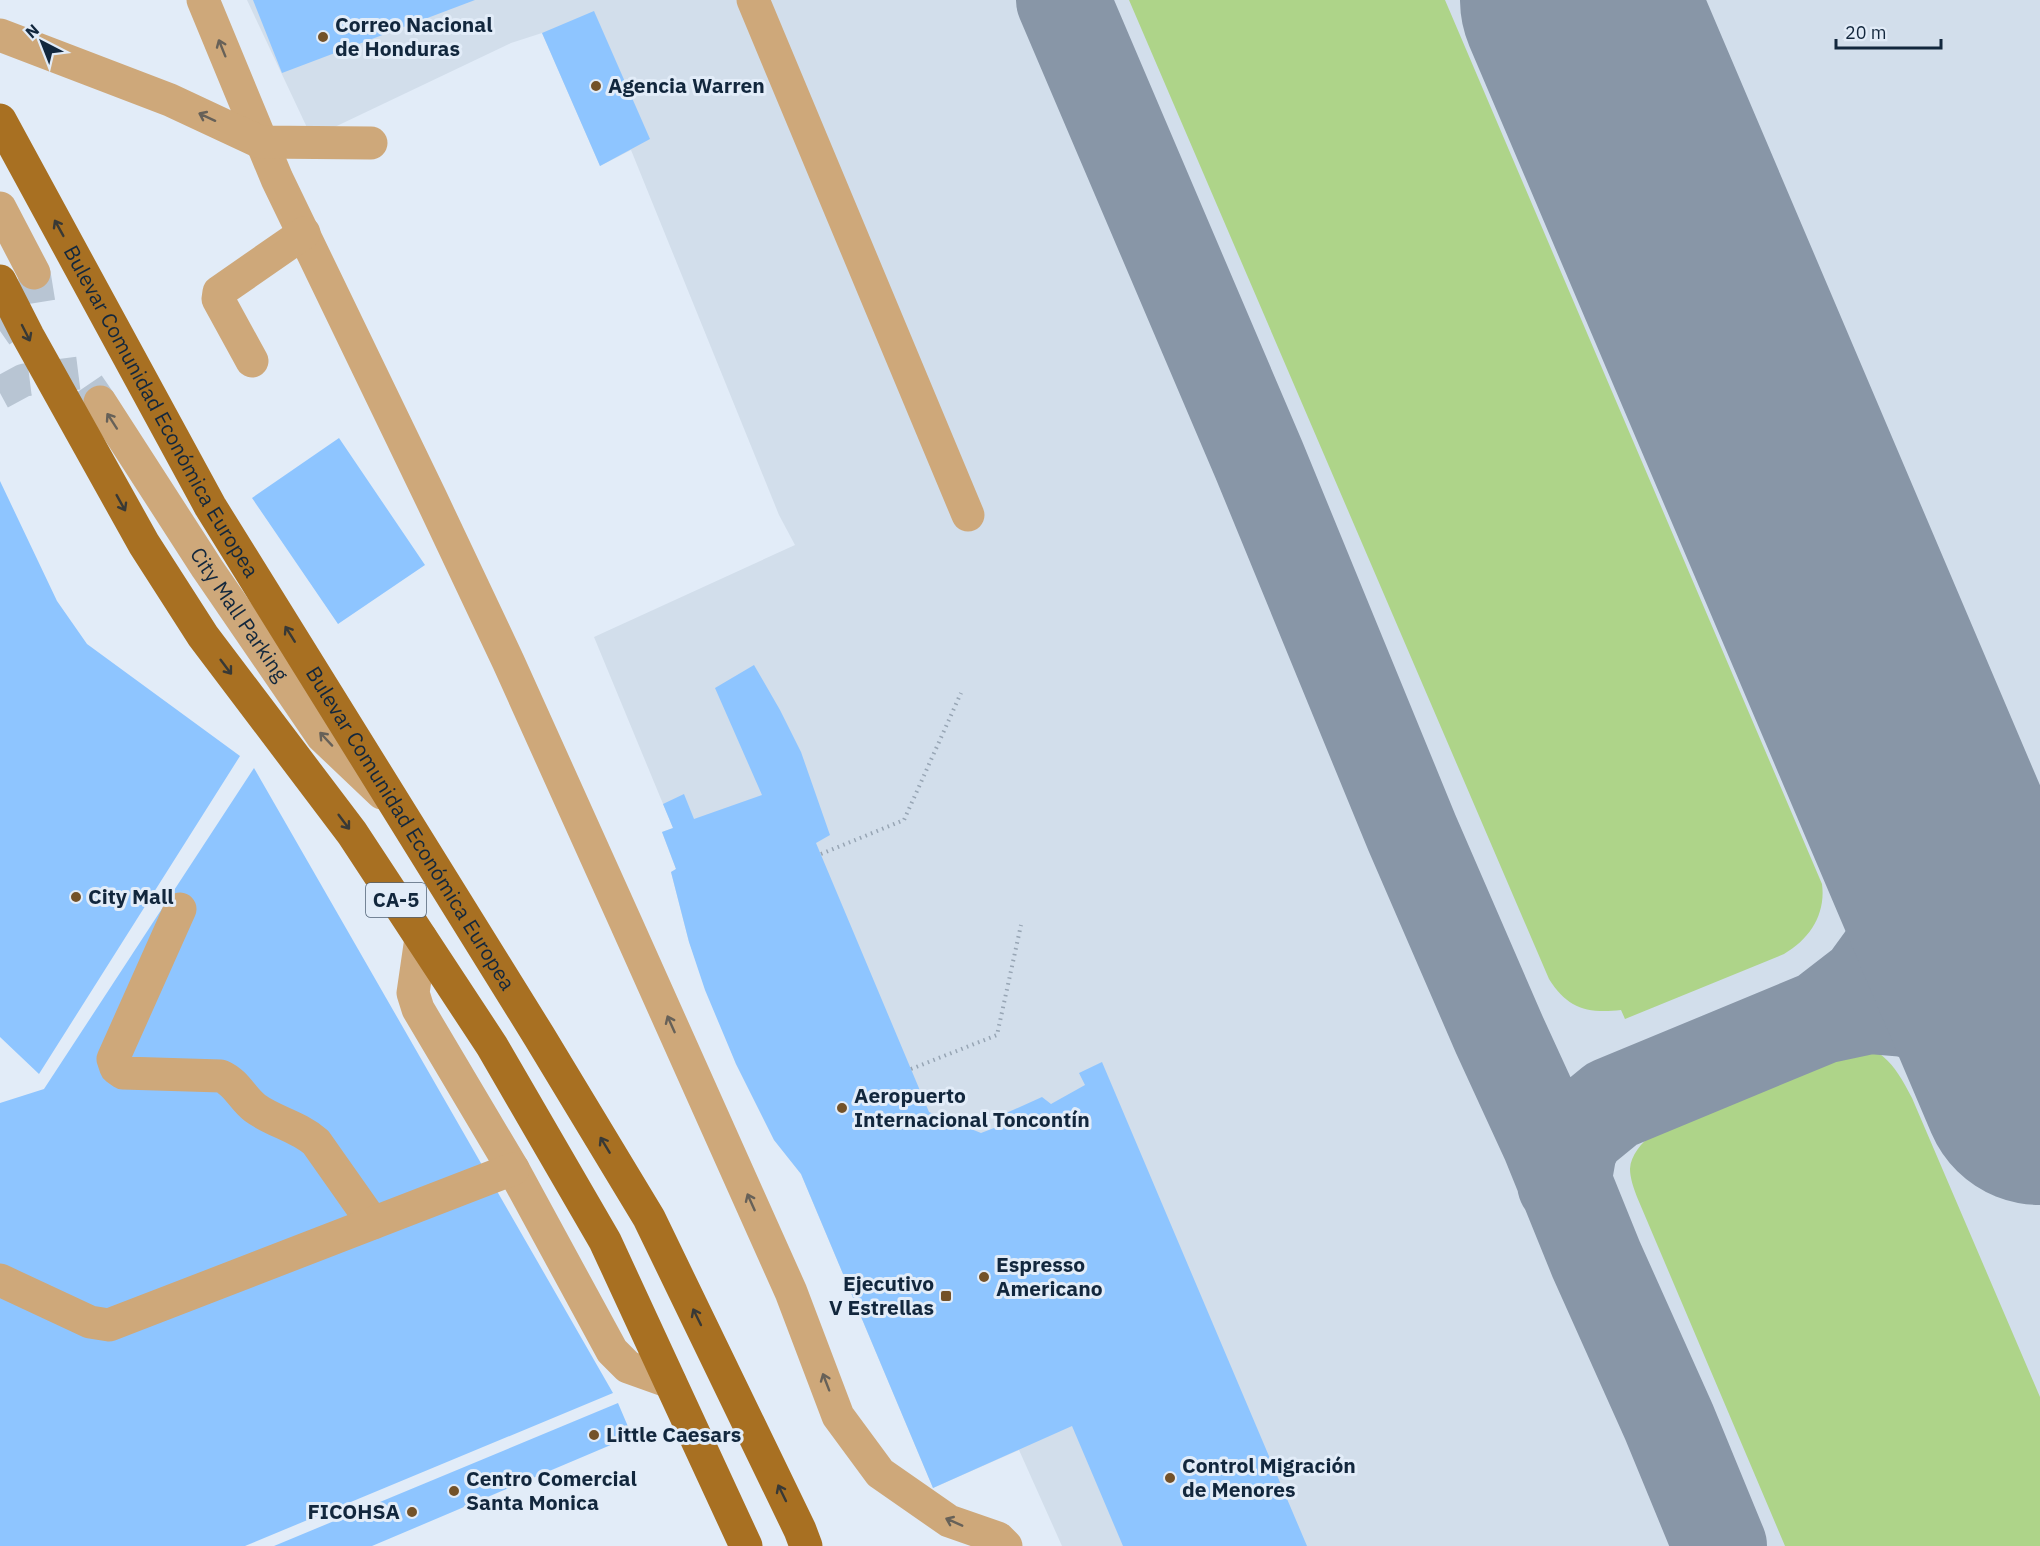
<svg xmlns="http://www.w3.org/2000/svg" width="2040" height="1546" font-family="'IBM Plex Sans',sans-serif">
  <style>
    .built { fill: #d2deeb }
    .green { fill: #aed489 }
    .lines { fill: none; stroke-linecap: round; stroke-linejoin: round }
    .taxiway { stroke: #8896a7; stroke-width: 94 }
    .runway { stroke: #8896a7; stroke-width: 236 }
    .building { fill: #8ec5ff }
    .minor-tunnel { stroke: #b8c5d3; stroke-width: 33; stroke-dasharray: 33 16; stroke-linecap: butt }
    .path { stroke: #97a5b4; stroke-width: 4; stroke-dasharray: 1.5 4.5; stroke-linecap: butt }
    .minor { stroke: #cea87a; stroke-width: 33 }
    .major { stroke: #a87022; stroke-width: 33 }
    .oneway { stroke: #676158 }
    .oneway2 { stroke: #383936 }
    .poi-dot { fill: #735229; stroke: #e2ecf8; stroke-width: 2 }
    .labels { text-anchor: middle; stroke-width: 6; stroke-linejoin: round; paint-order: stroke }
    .shield { fill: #e2ecf8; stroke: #506275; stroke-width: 1.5 }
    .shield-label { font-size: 20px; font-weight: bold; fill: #12273d }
    .poi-label { font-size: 21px; font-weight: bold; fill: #12273d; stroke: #e2ecf8; text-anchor: start }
    .street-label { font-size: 21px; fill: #12273d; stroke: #e2ecf8 }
  </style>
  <rect width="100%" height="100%" fill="#e2ecf8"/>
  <path class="built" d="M247,0h1793v1546h-978l-43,-96 -86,38 -132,-314 -27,-34 -38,-76 -47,-122 -18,-70 5,-3 -14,-37 11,-4 -79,-191 201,-92 -16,-30 -148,-365 -31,16 -58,-133 -31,10 -191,91 -9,2z"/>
  <path class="green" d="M1129,0h316l377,884c4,30 -12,55 -38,70l-159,65 -4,-9c-34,4 -54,-2 -72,-31z
    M1835,1043c44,-1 58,18 77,55l128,299v149h-255l-148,-349c-3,-8 -7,-19 -7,-28 2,-28 40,-47 61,-59l-4,-10 139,-55z"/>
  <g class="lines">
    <path class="taxiway" d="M1063,0l196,460 153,373 87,201 50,109 47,116 73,163 51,124
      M1822,1017l44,-34 24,-33 19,-43 10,-48 -21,-107
      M1564,1183l6,-34 9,-18 33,-27 210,-87 47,-10 36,3 29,7 45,23 61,58"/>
    <path class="runway" d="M1578,0l462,1087"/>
  </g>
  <path class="building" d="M253,0h222l-193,73z
    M594,11l56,128 -50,27 -58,-133z
    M339,438l86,127 -87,59 -86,-126z
    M0,481l57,120 30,43 153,112 -201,318 -39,-37z
    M754,665l26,45 21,42 29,83 -14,8 113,269 52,21 26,-10 -3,-9 38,-17 9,7 34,-19 -6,-12 23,-11 205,484h-184l-51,-120 -139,62 -132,-314 -27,-34 -38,-76 -31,-74 -16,-48 -18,-70 5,-3 -14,-37 11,-4 -10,-24 21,-10 10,25 68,-24 -47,-107z
    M254,768l359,625 -368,153h-245v-443l44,-14z
    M618,1403l14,33 -260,110h-98z"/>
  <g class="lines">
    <path class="minor-tunnel" d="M0,331l39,-27 -5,-31
      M0,393l24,-13 56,-7 20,29"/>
    <path class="path" d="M821,854l83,-34 57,-127
      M911,1069l86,-34 24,-110"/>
    <g class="minor">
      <path d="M203,0l74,179 154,319 77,163 118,262 165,369 47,124 42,57 69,48 49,17 8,8"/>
      <path d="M753,0l215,515"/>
      <path d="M0,35l170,65 90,42 111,1"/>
      <path d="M0,208l34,65"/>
      <path d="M252,361l-34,-62 1,-7 85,-59"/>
      <path id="s1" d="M100,402l107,166 115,168 60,57"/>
      <path d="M180,909l-67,150 3,9 7,5 98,3c16,7 21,22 34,32 19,14 43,18 61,34l57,81"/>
      <path d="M421,938l-8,55 5,16 95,160 99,182 16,16 42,15"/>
      <path d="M0,1280l90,42 19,3 404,-156"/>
    </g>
    <g class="major">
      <path id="s2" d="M0,120l210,386 329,530 110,182 151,312 6,16"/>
      <path d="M0,281l28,55 116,208 59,92 149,197 140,213 113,195 141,305"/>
    </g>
  </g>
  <defs><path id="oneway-shaft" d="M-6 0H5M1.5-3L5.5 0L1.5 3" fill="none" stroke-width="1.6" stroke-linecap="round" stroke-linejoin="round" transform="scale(1.5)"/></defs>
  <g class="oneway">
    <use href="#oneway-shaft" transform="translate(222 48) rotate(-112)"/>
    <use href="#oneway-shaft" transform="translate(207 117) rotate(-155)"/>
    <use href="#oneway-shaft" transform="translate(112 421) rotate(-123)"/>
    <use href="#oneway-shaft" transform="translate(326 739) rotate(-133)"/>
    <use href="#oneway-shaft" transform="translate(671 1024) rotate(-114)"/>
    <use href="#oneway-shaft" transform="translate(751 1202) rotate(-114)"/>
    <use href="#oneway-shaft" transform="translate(826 1382) rotate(-111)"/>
    <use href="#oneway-shaft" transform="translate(954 1522) rotate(-156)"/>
  </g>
  <g class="oneway2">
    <use href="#oneway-shaft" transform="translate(59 228) rotate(-119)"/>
    <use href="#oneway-shaft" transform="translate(26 333) rotate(63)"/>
    <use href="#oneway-shaft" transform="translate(121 503) rotate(61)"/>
    <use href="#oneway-shaft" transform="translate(290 634) rotate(-122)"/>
    <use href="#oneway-shaft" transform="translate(226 667) rotate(53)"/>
    <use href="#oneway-shaft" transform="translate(344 822) rotate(53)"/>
    <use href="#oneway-shaft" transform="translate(605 1145) rotate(-121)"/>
    <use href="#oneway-shaft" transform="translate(697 1317) rotate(-116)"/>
    <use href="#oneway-shaft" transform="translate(782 1493) rotate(-116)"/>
  </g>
  <g class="poi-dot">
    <circle cx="323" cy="37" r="6"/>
    <circle cx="596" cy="86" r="6"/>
    <circle cx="76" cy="897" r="6"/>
    <circle cx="842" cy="1108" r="6"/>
    <circle cx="984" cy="1277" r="6"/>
    <rect x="940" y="1290" width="12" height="12" rx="3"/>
    <circle cx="594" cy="1435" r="6"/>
    <circle cx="1170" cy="1478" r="6"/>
    <circle cx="454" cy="1491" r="6"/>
    <circle cx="412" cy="1512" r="6"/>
  </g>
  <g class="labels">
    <rect class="shield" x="366" y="883" width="60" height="34" rx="4.5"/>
    <g class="shield-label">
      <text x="396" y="907">CA-5</text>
    </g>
    <g class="poi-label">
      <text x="335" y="32">Correo Nacional<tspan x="335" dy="24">de Honduras</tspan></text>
      <text x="608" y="93">Agencia Warren</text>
      <text x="88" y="904">City Mall</text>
      <text x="854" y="1103">Aeropuerto<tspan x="854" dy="24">Internacional Toncontín</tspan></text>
      <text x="996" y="1272">Espresso<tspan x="996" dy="24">Americano</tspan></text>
      <text x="934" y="1291" text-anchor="end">Ejecutivo<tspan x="934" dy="24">V Estrellas</tspan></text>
      <text x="606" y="1442">Little Caesars</text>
      <text x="1182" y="1473">Control Migración<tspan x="1182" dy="24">de Menores</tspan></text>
      <text x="466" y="1486">Centro Comercial<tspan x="466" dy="24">Santa Monica</tspan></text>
      <text x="400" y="1519" text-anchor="end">FICOHSA</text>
    </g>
    <g class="street-label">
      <text dy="7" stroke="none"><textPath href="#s2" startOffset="333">Bulevar Comunidad Económica Europea</textPath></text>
      <text dy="7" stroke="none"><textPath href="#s1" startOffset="254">City Mall Parking</textPath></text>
      <text dy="7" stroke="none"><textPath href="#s2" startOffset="819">Bulevar Comunidad Económica Europea</textPath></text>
    </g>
  </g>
  <g transform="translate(42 42) rotate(318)" stroke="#e2ecf8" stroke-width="4.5" paint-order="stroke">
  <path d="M0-4.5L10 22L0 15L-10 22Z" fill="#12273d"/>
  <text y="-9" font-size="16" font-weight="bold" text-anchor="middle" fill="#12273d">N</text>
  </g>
  <path d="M1836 39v9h105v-9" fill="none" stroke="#12273d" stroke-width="3"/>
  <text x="1845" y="39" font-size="18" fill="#12273d" stroke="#e2ecf8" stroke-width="4.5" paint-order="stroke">20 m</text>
</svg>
